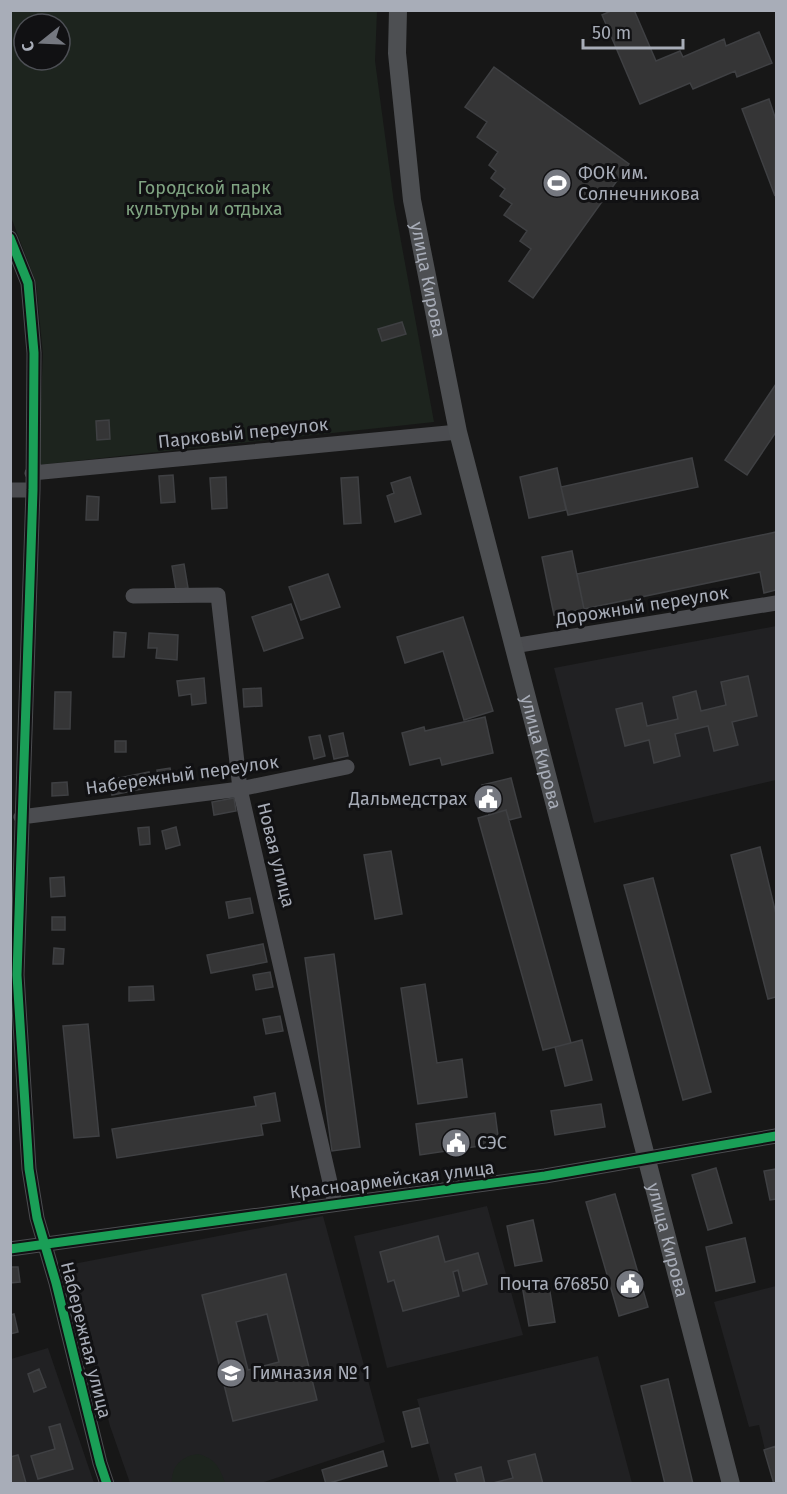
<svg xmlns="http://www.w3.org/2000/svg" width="787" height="1494" font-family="'Fira Sans',sans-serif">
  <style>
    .built { fill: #212123 }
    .green { fill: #1d241e; fill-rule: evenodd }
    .building { fill: #353536; stroke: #3f4043; stroke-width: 1.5; fill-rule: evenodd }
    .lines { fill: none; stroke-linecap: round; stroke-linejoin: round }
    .minor { stroke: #4b4c50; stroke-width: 15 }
    .major { stroke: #4d4f52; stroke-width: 18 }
    .cycleway-casing { stroke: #111113; stroke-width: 13 }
    .cycleway { stroke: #1a9f57; stroke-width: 9 }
    .labels { text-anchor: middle; stroke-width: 6; stroke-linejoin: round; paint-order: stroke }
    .poi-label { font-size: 18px; fill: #a8adb8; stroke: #111113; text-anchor: start }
    .park-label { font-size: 18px; fill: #7fa381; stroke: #111113 }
    .street-label { font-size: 18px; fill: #a8adb8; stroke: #111113 }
  </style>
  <rect width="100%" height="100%" fill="#171717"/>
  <path class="built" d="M776,626v154l-182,43 -40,-155z
    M487,1206l36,129 -136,33 -33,-132z
    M323,1216l62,226 -124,41h-131l-20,-57 -42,-161z
    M776,1286v197h-3l-14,-58 -10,2 -35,-125z
    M48,1348l46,135 -83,1v-125z
    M598,1356l34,127h-192l-23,-84z"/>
  <path class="green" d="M10,11h367l-2,50 19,142 40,219 -396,43 5,-111 -7,-71 -25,-66zM24,24h36v36h-36z
    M198,1454c17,4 22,14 27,29h-53c-1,-17 10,-27 26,-29z"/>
  <path class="building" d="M613,10h21l22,51 24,-10 3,6 41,-18 2,7 33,-14 13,31 -35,14 -2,-6 -42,18 -3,-6 -50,21 -38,-89z
    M494,67l135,97 -96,134 -24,-17 22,-32 -11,-8 7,-10 -23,-16 8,-11 -12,-8 5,-7 -14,-11 5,-7 -7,-6 9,-13 -21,-15 10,-15 -22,-15z
    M769,99l7,21 -1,76 -33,-87z
    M402,322l4,12 -24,7 -4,-12z
    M776,384v48l-29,43 -22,-15z
    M109,420l1,19 -13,1 -1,-19z
    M692,458l6,29 -130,28 -7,-28z
    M557,468l9,42 -37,8 -9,-41z
    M173,475l2,27 -14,1 -2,-27z
    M226,477l1,31 -15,1 -2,-31z
    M358,477l3,46 -17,1 -3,-46z
    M410,477l11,37 -26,8 -8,-26 7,-3 -3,-10z
    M87,496l12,1 -1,23h-12z
    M776,532v58l-12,3 -4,-21 -176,37 -7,-35z
    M572,551l12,58 -30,6 -12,-58z
    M184,564l4,24 -12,2 -4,-24z
    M328,574l12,33 -39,13 -12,-33z
    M291,604l12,34 -39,13 -12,-34z
    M463,617l30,94 -29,9 -21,-69 -38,12 -8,-26z
    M114,632l12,1 -2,24h-11z
    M149,633l29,2 -1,25 -21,-2 1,-10h-9z
    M748,676l9,40 -25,6 6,23 -24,6 -6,-25 -33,8 5,22 -26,7 -5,-23 -24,6 -9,-37 26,-6 5,23 31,-7 -5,-22 23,-6 5,20 25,-6 -5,-23z
    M204,678l2,25 -14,2 -1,-11 -12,2 -2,-15z
    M261,688l1,18 -18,1 -1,-18z
    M55,692h16l-1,37h-16z
    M485,717l8,36 -51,12 -2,-7 -30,7 -8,-32 22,-6 1,4z
    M343,733l5,23 -14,3 -5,-23z
    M320,735l5,21 -11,3 -5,-22z
    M115,741h11v11h-11z
    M170,768l2,10 -13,3 -2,-11z
    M149,772l3,15 -40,8 -3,-15z
    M511,778l10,39 -12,3 -3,-10 -17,5 -7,-30z
    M67,782l1,13 -16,1v-13z
    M234,798l2,13 -22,4 -2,-13z
    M506,810l65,233 -28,7 -65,-232z
    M149,827l1,17 -10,1 -2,-17z
    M176,827l4,18 -14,4 -4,-18z
    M760,847l16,67v83l-8,2 -37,-144z
    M391,851l11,63 -27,5 -11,-64z
    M64,877l1,19 -14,1 -1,-19z
    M653,878l58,214 -28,8 -59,-215z
    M250,898l3,15 -24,5 -3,-16z
    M52,917h13v13h-13z
    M263,944l4,18 -56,11 -4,-18z
    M54,948l10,1 -1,15h-10z
    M334,954l26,193 -28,4 -27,-193z
    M270,972l3,15 -17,3 -3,-15z
    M425,984l12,79 25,-4 5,38 -49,7 -17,-116z
    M153,986l1,14 -25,1v-14z
    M280,1016l3,15 -17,3 -3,-15z
    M88,1024l11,112 -25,2 -11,-112z
    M582,1040l10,40 -27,6 -10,-39z
    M275,1093l5,28 -19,3 2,11 -146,23 -5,-29 144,-23 -2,-9z
    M601,1104l4,23 -50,8 -4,-24z
    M495,1113l4,30 -79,12 -4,-31z
    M716,1168l16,55 -24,7 -16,-55z
    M776,1169v30l-6,1 -6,-29z
    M615,1194l33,113 -29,9 -33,-114z
    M533,1220l9,41 -27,5 -8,-40z
    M438,1236l7,26 33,-9 9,31 -24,7 -5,-21 -5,2 6,24 -56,15 -9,-31 -6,2 -8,-30z
    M745,1238l10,44 -39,9 -10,-44z
    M10,1267h8l2,15 -10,1z
    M286,1274l31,126 -84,21 -31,-126zM267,1314l12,48 -31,8 -12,-48z
    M548,1280l7,42 -26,4 -7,-41z
    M14,1314l4,18 -8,2v-19z
    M39,1369l7,18 -12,5 -6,-18z
    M668,1379l25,105h-28l-24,-98z
    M419,1408l9,35 -16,4 -9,-35z
    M60,1424l13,45 -35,10 -7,-23 24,-7 -6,-22z
    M776,1446v38h-2l-10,-34z
    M383,1451l4,15 -61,18 -4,-14z
    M535,1454l8,30h-54l24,-6 -5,-17z
    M18,1455l8,28 -16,1v-27z
    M481,1467l4,17h-27l-3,-10z"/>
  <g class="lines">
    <path class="minor" d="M10,238l18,45 6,70 -1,137 -16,485 12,194 8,49 19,65 44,180 7,21
      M32,473l426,-41
      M10,490h23
      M133,596l85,-1 22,194 95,415
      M513,646l263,-43
      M21,817l219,-28 107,-22
      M10,1249l535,-73 231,-40"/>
    <path class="major" id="s1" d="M398,10l-1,43 15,147 46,232 273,1052"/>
    <g class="cycleway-casing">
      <path id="cycleway" d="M10,238l18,45 6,70 -1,137 -16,485 12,194 8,49 19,65 44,180 7,21
        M10,1249l535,-73 231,-40"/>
    </g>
    <use href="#cycleway" class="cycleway"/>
  </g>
  <defs>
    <g id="stadium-disc" transform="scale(1.5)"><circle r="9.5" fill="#757880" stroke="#111113"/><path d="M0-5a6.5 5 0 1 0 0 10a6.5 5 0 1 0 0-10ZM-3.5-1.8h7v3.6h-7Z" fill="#fff"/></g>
    <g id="civic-disc" transform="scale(1.5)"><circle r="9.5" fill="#757880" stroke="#111113"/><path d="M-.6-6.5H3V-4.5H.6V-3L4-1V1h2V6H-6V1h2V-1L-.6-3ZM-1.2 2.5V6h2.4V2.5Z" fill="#fff"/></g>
    <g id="school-disc" transform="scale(1.5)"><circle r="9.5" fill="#757880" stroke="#111113"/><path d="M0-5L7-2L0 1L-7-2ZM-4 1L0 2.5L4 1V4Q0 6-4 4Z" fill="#fff"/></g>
  </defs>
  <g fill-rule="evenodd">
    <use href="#stadium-disc" x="557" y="183"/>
    <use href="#civic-disc" x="488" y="799"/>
    <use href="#civic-disc" x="456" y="1143"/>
    <use href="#civic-disc" x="630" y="1284"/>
    <use href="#school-disc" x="231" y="1373"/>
  </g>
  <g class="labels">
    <g class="poi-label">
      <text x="578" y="179">ФОК им.<tspan x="578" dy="21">Солнечникова</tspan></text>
      <text x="467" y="805" text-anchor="end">Дальмедстрах</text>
      <text x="477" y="1149">СЭС</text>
      <text x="609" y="1290" text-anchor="end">Почта 676850</text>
      <text x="252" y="1379">Гимназия № 1</text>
    </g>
    <g class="park-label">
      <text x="204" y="194">Городской парк<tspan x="204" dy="21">культуры и отдыха</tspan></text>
    </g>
    <g class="street-label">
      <text dy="6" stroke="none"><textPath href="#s1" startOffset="272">улица Кирова</textPath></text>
      <text transform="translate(243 433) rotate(-6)" y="6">Парковый переулок</text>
      <text transform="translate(642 606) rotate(-9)" y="6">Дорожный переулок</text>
      <text dy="6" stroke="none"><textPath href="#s1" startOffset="758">улица Кирова</textPath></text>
      <text transform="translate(182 775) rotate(-8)" y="6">Набережный переулок</text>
      <text transform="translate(276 855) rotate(76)" y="6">Новая улица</text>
      <text transform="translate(392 1180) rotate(-7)" y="6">Красноармейская улица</text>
      <text dy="6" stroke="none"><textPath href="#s1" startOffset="1262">улица Кирова</textPath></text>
      <text transform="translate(86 1340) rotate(76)" y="6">Набережная улица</text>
    </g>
  </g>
  <rect width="787" height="1494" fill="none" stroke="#a8adb8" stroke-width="24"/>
  <g transform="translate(42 42) rotate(252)"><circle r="28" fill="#111113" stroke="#4d4f55" stroke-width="1.5"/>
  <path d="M0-4.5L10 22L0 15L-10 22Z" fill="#757880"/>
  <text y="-9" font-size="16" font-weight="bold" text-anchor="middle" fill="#a8adb8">С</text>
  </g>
  <path d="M583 39v9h100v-9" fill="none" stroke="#a8adb8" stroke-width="3"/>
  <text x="592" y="39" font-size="18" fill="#a8adb8" stroke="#111113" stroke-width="4.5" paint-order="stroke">50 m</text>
</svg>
